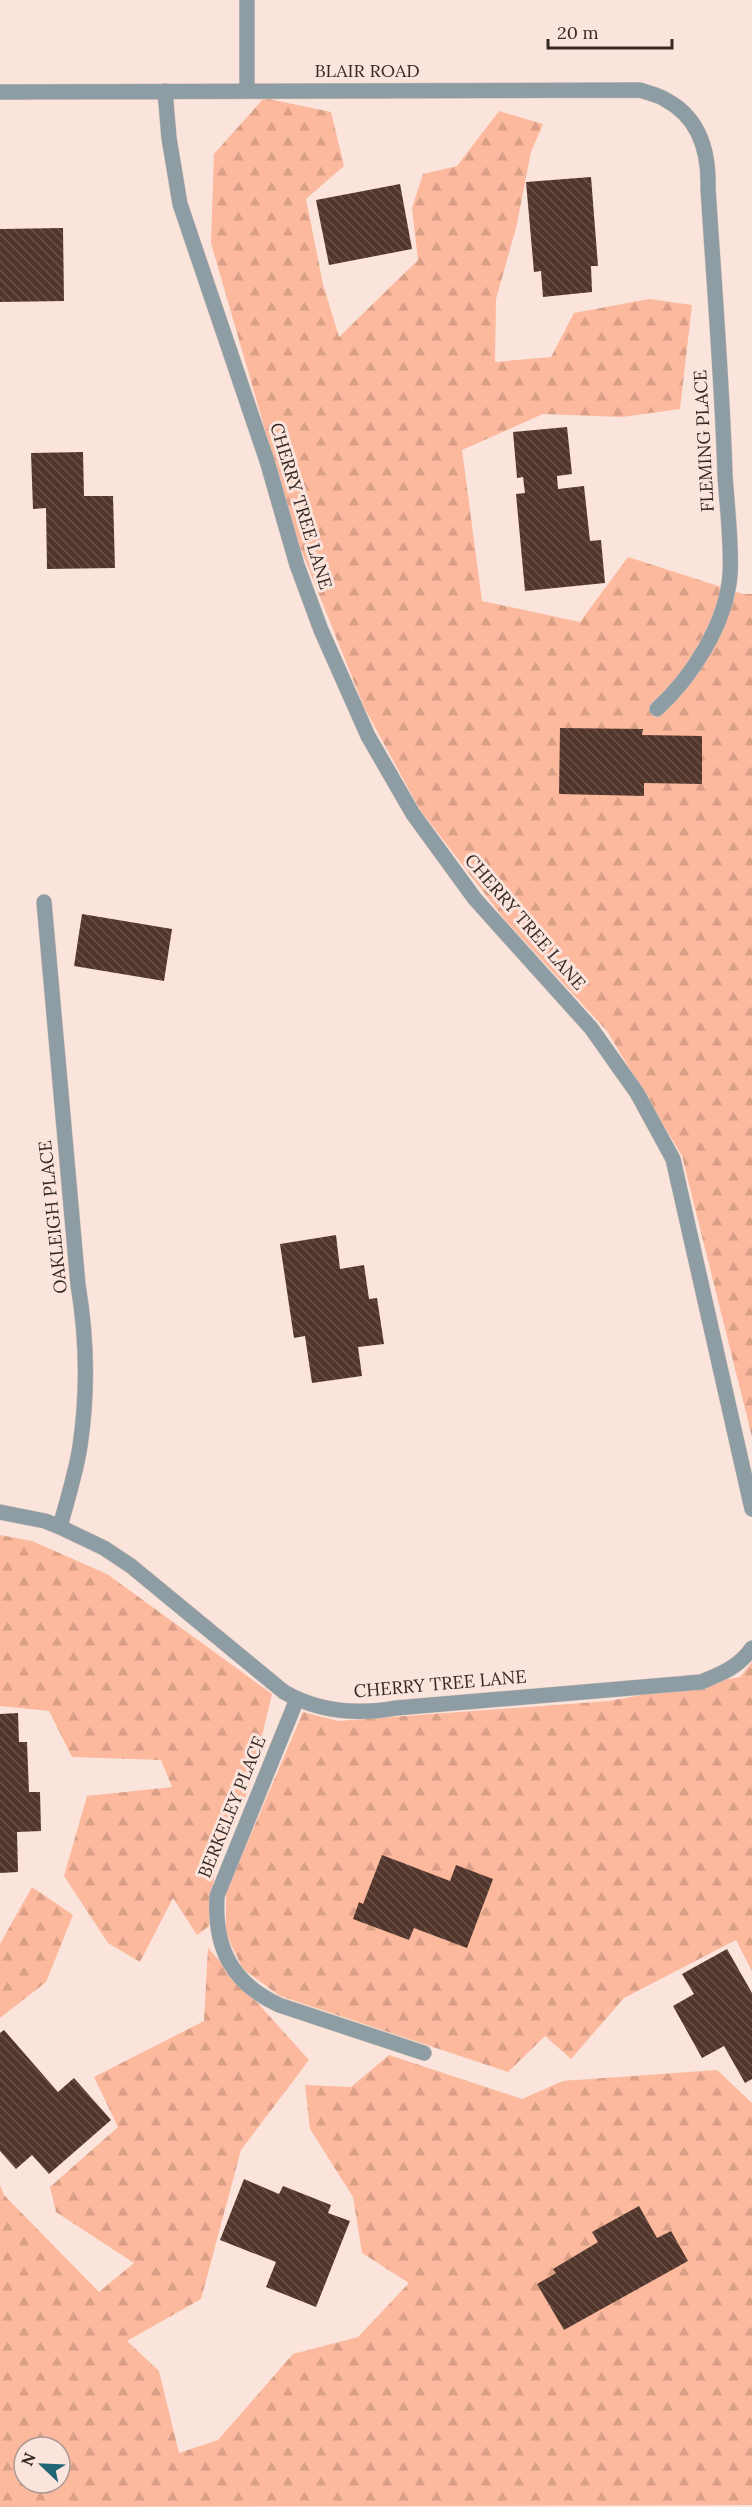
<svg xmlns="http://www.w3.org/2000/svg" width="752" height="2507" font-family="Lora,serif">
  <style>
    .forest { fill: url(#forest-firs); fill-rule: evenodd }
    .building { fill: url(#building-back-hatch) }
    .lines { fill: none; stroke-linecap: round; stroke-linejoin: round }
    .minor-casing { stroke: #d7c2bb; stroke-width: 16 }
    .minor { stroke: #8d9da3; stroke-width: 15 }
    .labels { text-anchor: middle; stroke-width: 6; stroke-linejoin: round; paint-order: stroke }
    .street-label { font-size: 18px; fill: #362823; stroke: #fae4dc }
  </style>
  <defs>
    <pattern id="forest-firs" width="22" height="20" patternUnits="userSpaceOnUse" patternTransform="scale(1.5)"><rect width="22" height="20" fill="#fdb99d"/><path d="M5 1l3.5 6h-7zM16 11l3.5 6h-7z" fill="#d99f87"/></pattern>
    <pattern id="building-back-hatch" width="6" height="6" patternUnits="userSpaceOnUse" patternTransform="scale(1.5)"><rect width="6" height="6" fill="#52362b"/><path d="M-1 5l2 2M0 0l6 6M5-1l2 2" fill="none" stroke="#695148"/></pattern>
  </defs>
  <rect width="100%" height="100%" fill="#fae4dc"/>
  <path class="forest" d="M264,98l67,14 13,54 -38,33 17,85 16,53 79,-77 -6,-52 11,-34 34,-8 42,-55 44,13 -12,28 -15,76 -20,71 -1,63 56,-5 23,-44 75,-14 43,6 -12,104 -58,8 -79,-3 -81,36 20,151 98,21 48,-65 115,37h9v843l-70,-281 -75,-125 -102,-111 -85,-110 -56,-103 -68,-170 -85,-294 3,-89z
    M0,1535l32,6 75,33 165,120 -22,92 -35,82 -6,58 -12,9 -24,-37 -33,64 -32,-19 -44,-67 23,-80 85,-9 -11,-27 -89,-3 -23,-46 -49,-5z
    M752,1662v309l-16,-31 -112,58 -53,61 -26,-23 -37,36 -228,-76 -37,-27 -17,-35v-41l77,-181 35,9 271,-20 131,-24z
    M32,1887l41,28 -27,67 -46,36v-74z
    M208,1948l101,112 -68,90 -40,149 -74,42 32,30 20,82 39,-13 75,-86 65,-17 51,-54 -47,-30 -9,-56 -43,-68 -5,-44 46,2 38,-32 133,44 41,-18 154,-11 35,33v402l-752,2v-322l4,10 95,97 35,-29 -78,-51 -6,-25 68,-60 -24,-50 110,-56zM24,2447h36v36h-36z"/>
  <path class="building" d="M591,177l7,89h-7l1,26 -49,5 -2,-26 -7,1 -8,-90z
    M400,184l12,65 -83,16 -13,-65z
    M63,228l1,73 -64,1v-73z
    M567,427l5,47 -15,2 1,13 26,-3 6,55 11,-1 4,43 -80,8 -9,-97 9,-1 -2,-16 -6,1 -4,-46z
    M83,452l1,44h29l2,72 -68,1 -1,-61 -13,1 -2,-56z
    M560,728l83,1 -1,6 60,1v48l-58,-1v13l-85,-2z
    M82,914l90,15 -8,52 -90,-15z
    M336,1235l4,34 24,-4 5,34 8,-1 7,46 -26,3 4,29 -50,7 -7,-47 -11,2 -14,-94z
    M18,1713l1,29h8l2,50h11l1,39 -24,1 1,40 -18,1v-159z
    M382,1855l68,26 6,-16 37,14 -26,69 -53,-20 -5,12 -56,-21 6,-17 4,2z
    M727,1949l25,44v86l-7,4 -21,-37 -22,12 -29,-52 21,-12 -12,-20z
    M4,2030l54,62 16,-14 37,42 -62,54 -17,-19 -16,14 -16,-18v-118z
    M244,2179l35,15 4,-8 48,19 -3,8 22,8 -34,86 -50,-20 10,-25 -56,-22z
    M639,2206l18,32 14,-7 17,30 -124,69 -27,-46 19,-11 -3,-4 45,-27 -6,-10z"/>
  <g class="lines">
    <g class="minor-casing">
      <path id="minor" d="M247,0v91
        M165,91l4,47 11,66 87,257 30,104 24,65 47,106 45,78 62,85 116,129 46,65 36,66 79,350
        M0,92l640,-2c8,3 19,5 26,10 34,18 43,52 42,88 6,95 14,191 17,287 2,31 7,71 5,100 -4,49 -38,102 -73,134
        M44,902l34,383c9,53 10,107 2,161 -4,27 -13,54 -20,81
        M0,1512l45,9 15,6 44,21 27,18 153,126c35,20 73,23 112,16l305,-26c20,-8 38,-15 51,-34
        M297,1699l-80,197c-3,51 14,87 62,109l145,48"/>
    </g>
    <use href="#minor" class="minor"/>
  </g>
  <g class="labels">
    <g class="street-label">
      <text x="367" y="77">BLAIR ROAD</text>
      <text transform="translate(704 441) rotate(-93)" y="6">FLEMING PLACE</text>
      <text transform="translate(301 506) rotate(73)" y="6">CHERRY TREE LANE</text>
      <text transform="translate(525 922) rotate(49)" y="6">CHERRY TREE LANE</text>
      <text transform="translate(53 1217) rotate(-96)" y="6">OAKLEIGH PLACE</text>
      <text transform="translate(440 1684) rotate(-5)" y="6">CHERRY TREE LANE</text>
      <text transform="translate(232 1807) rotate(-68)" y="6">BERKELEY PLACE</text>
    </g>
  </g>
  <g transform="translate(42 2465) rotate(293)"><circle r="28" fill="#fae4dc" stroke="#ac9992" stroke-width="1.5"/>
  <path d="M0-4.5L10 22L0 15L-10 22Z" fill="#216577"/>
  <text y="-9" font-size="16" font-weight="bold" text-anchor="middle" fill="#362823">N</text>
  </g>
  <path d="M548 39v9h124v-9" fill="none" stroke="#362823" stroke-width="3"/>
  <text x="557" y="39" font-size="18" fill="#362823" stroke="#fae4dc" stroke-width="4.5" paint-order="stroke">20 m</text>
</svg>
